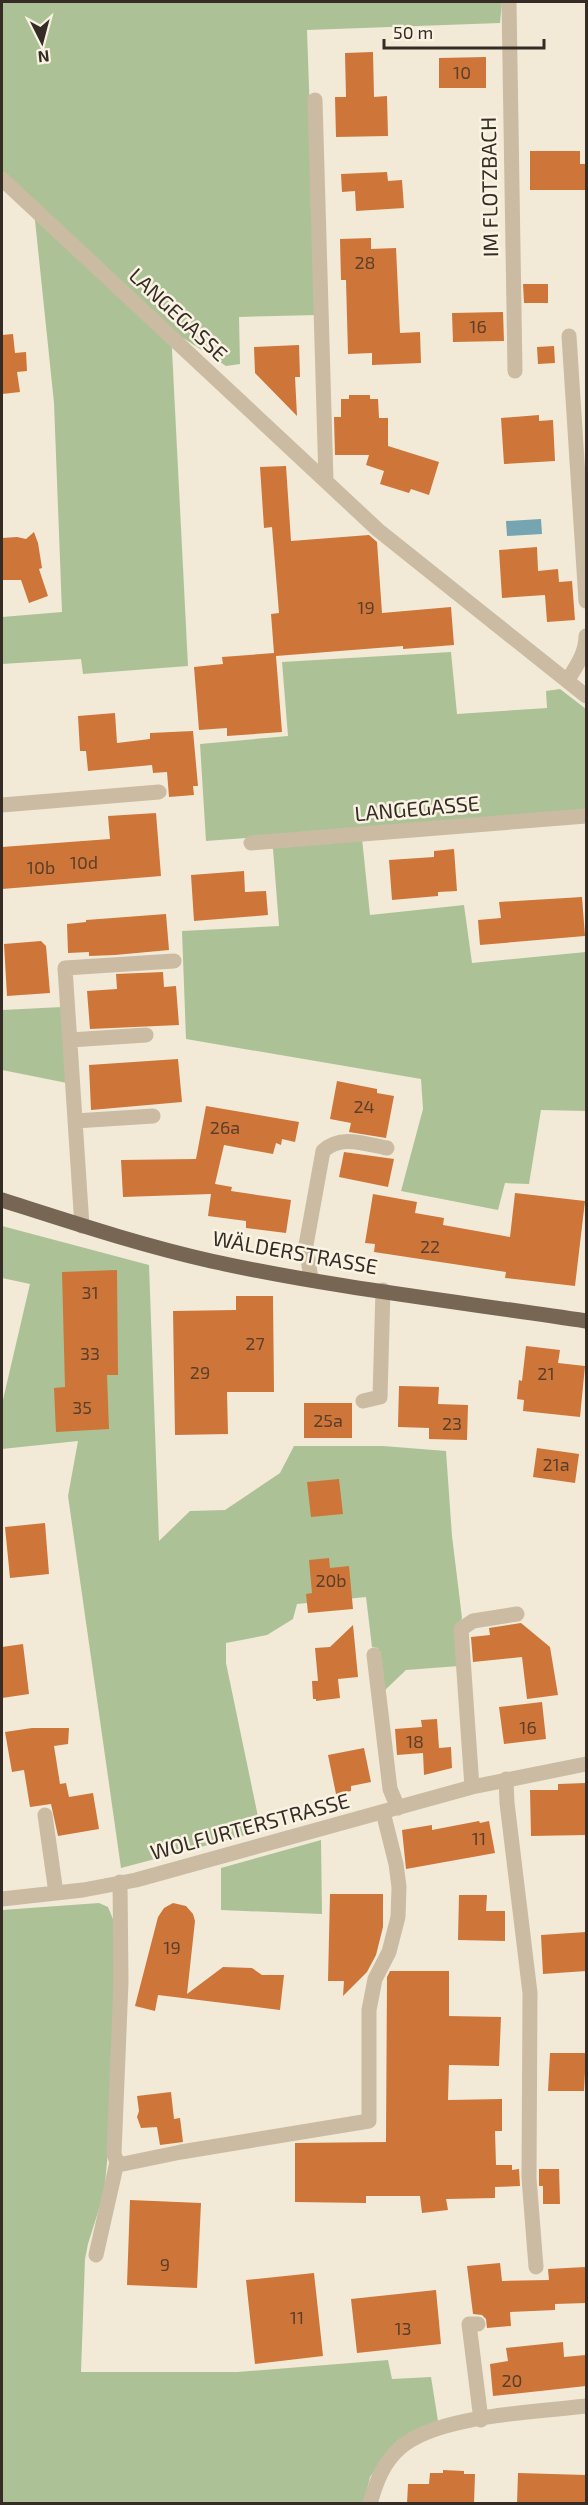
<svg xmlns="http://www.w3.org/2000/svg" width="588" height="2505" font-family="'Exo 2',sans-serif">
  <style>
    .green { fill: #acc296 }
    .water { fill: #74a5b1 }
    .building { fill: #ce7539 }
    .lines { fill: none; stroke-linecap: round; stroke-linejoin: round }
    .minor { stroke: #cbbba2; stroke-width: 15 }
    .major { stroke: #786655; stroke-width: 15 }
    .labels { text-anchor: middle; stroke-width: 5; stroke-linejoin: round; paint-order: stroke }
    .number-label { font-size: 18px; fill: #5b3f2a }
    .street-label { font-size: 21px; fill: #352d25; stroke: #faf3e3 }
  </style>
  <rect width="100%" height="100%" fill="#f2ead7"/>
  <path class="green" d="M2,2h500l-2,21 -193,7 10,285 -78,2 1,47 -14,2 -55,-36 17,336 -105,8 -2,-15 -79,5v-47l60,-5 -8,-209 -21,-202 -31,-29z
    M451,652l6,62 90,-6 -1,-17 14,-2 26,20v102l-225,18 9,86 94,-10 8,58 114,-11v159l-45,-1 -12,74 -24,-1 -7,27 -97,-19 22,-82 -2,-30 -235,-40 -4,-108 97,-5 -7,-90 -66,5 -6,-97 88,-8 -6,-74z
    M62,1007l5,76 -65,-13v-60z
    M2,1226l147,39 10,276 31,-30 35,-1 55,-37 14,-27h89l63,5 6,85 10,82 -6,13 3,35 -53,4 -23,22 -5,-44 -6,-1 -6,-50 -69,7 -4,15 -26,16 -41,8v20l35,168 -140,37 -53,-372 10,-55 -76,8v-45l28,-120 -28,-6z
    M321,1840l1,74 -101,-4v-42z
    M99,1903l9,4 7,17 -1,112 -5,106 -5,51 -16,51 -3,15 -4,113h156l151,-12 4,19 39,-2 7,44 -41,20 -27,36 -6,26 -362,1v-594z"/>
  <path class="water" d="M541,519l1,15 -35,2 -1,-15z"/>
  <path class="building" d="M373,52l1,45 13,-1 1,40 -52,1 -1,-40h11l-1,-44z
    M486,57v31h-47v-30z
    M530,151h50v13h6v26h-56z
    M387,172l1,9 14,-1 2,28 -48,3 -1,-20 -13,1 -1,-18z
    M371,238v11l25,-1 4,85 20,-1 1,31 -49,2v-12l-24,1 -2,-74h-5l-1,-41z
    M523,284h25v19h-24z
    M503,312l1,29 -51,1 -1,-29z
    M13,334l2,19 11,-1 1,19 -10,1 3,20 -18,2v-59z
    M299,345l1,32h-5l2,39 -42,-43 -1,-26z
    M554,346l1,17 -17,1 -1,-17z
    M349,395h21v4h8l1,19h9v28l51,16 -10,33 -18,-6 -2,4 -29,-9 4,-13 -18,-6 3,-10h-34l-1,-38h7v-18h8z
    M539,415v6l14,-1 2,41 -51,3 -3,-46z
    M286,466l5,75 78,-6 8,7 5,71 69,-6 3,38 -51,4v-3l-127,10 6,76 -55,4v-8l-28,2 -5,-63 29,-3 -1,-7 52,-4 -3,-39 8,-1 -7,-86 -8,1 -4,-61z
    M34,532l4,11 4,25 -3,1 9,27 -19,7 -8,-23h-19v-42l15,-1 9,2z
    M537,547l1,24 20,-2 1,13 13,-1 3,39 -28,2 -2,-27 -43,3 -3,-48z
    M115,713l2,30 33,-4v-6l43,-2 5,55h-5l1,9 -25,2 -2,-25 -14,1 -1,-8 -64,6 -2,-20h-6l-2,-35z
    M156,813l5,63 -159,13v-42l108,-8 -2,-23z
    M454,849l3,42 -19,1v4l-46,4 -3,-40 45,-3v-6z
    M244,871l1,21 21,-1 2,24 -74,6 -3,-46z
    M582,897l3,39 -105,9 -2,-25 23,-2 -2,-16z
    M166,914l3,36 -54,5 -26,1v-4l-21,1 -1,-29 19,-2v-2z
    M41,941l5,5 4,47 -43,3 -3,-52z
    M163,972l1,15 12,-1 3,39 -89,4 -3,-38 30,-2 -1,-15z
    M178,1059l4,43 -91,8 -2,-45z
    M337,1081l40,8v4l17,3 -8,42 -37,-6 2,-9 -21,-4z
    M206,1106l93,16 -4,20 -13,-3 -1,6 -5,-2 -3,11 -49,-9 -9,39 17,3 -1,4 60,9 -5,33 -40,-5v-7l-38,-5 3,-22 -88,3 -2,-37 75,-1z
    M344,1152l50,7 -6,28 -49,-10z
    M515,1193l70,8 -10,85 -70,-8 1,-6 -132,-20 1,-8 -10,-1 8,-49 44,8 -2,11 29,5 -1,7 67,12z
    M117,1270l1,105h-11l2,54 -53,3 -2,-44 11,-1 -3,-115z
    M236,1296h37l1,96h-47l1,42 -53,1 -2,-124 63,-1z
    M526,1346l34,4 -2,13 27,3 -5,51 -57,-6 1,-11 -7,-1 2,-19 3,1z
    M399,1386l40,1 -1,17 30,1 -1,35 -38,-1v-11l-31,-1z
    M304,1403h48v35h-48z
    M537,1448l42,6 -4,29 -42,-6z
    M339,1479l4,35 -32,3 -4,-35z
    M45,1523l4,51 -39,4 -5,-51z
    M329,1558l1,10 19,-2 4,43 -45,4 -2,-19 6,-1 -3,-33z
    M521,1623l29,24 8,48 -31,4 -5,-42 -49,5 -2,-25 19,-2 -1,-7z
    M353,1625l5,52 -20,2 2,19 -24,3v-2h-3l-1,-18h6l-3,-33 15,-1z
    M23,1644l6,50 -27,4v-51z
    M542,1702l4,37 -42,5 -5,-37z
    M437,1719l2,29 12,-1 1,21 -28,7 -1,-22 -26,2 -2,-26 27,-2 -1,-7z
    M32,1728h37l-1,16 -14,2 6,38 6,-1 3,14 24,-4 6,36 -41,7 -7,-32 -21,3 -6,-37 -12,2 -7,-40z
    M364,1748l7,34 -20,4v5l-15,3 -8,-39z
    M586,1783v52l-55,1 -1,-46h28v-6z
    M479,1821l1,2 9,-2 6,32 -89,16 -4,-39 30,-5v5z
    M330,1894h53v33l-7,28 -9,17 -24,24 1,-15h-16z
    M459,1895h28l-1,16h19v30l-47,-1z
    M173,1903l13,3 7,8 2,7 -8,73 36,-27 29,1 10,7h22l-4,35 -122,-15 -3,16 -20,-5 23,-89 6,-9z
    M586,1932v39l-43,3 -2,-39z
    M390,1971h59v45l52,1 -2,49 -50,-1 -1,35 54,-1v32h-7l1,34h16v5l7,-1 1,17 -25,1v11l-49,1 2,11 -26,3 -2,-17h-54v7l-71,-1v-59l91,-1 1,-165z
    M550,2053h36l-2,38h-36z
    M171,2092l3,27 6,-1 3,24 -23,3 -3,-18 -16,1 -4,-11 2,-6 -2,-15z
    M539,2169h20l1,35h-17v-18h-4z
    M130,2200l71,3 -4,85 -70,-3z
    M500,2263l2,18 47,-1 -1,-11 37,-2 1,36 -31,1v6l-45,2 1,14 -24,2 -1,-9 -4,-4 -9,-1 -6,-48z
    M314,2273l9,83 -68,8 -9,-84z
    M436,2290l5,54 -84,9 -6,-54z
    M563,2342l1,15 22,-2v31l-93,10 -3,-32 18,-3 -2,-13z
    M443,2470l21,1v3h11l-1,30h-67l1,-20h21l1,-11h13z
    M518,2473l68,2v29h-69z"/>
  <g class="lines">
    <path class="minor" d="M509,2l6,369
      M315,100l11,381
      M2,179l376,351 208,166
      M569,336l17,265
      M567,681c9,-14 19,-28 19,-45
      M2,805l157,-13
      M251,843l335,-27
      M70,1040l76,-5
      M75,1121l78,-5
      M82,1226l-17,-258 109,-7
      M311,1279l-5,-34 17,-94c18,-17 42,-7 64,-3
      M363,1401l17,-4 3,-107
      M374,1655l16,134 8,19
      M506,1779l1,24 23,190 -1,185 7,89
      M472,1787l-11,-158 12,-8 44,-7
      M45,1815l11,78
      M2,1899l81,-9 53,-10 336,-93 114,-23
      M117,2162l6,2 58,-12 188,-31v-111l6,-31 14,-27 9,-35 1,-30 -3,-23 -13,-52
      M96,2255l21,-93 -3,-8 7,-172 -1,-100
      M478,2324h-9l12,96
      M370,2504c6,-22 13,-41 30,-56 36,-33 138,-36 186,-42"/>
    <path class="major" d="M2,1200c69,22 138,45 209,61 123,27 250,41 375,60"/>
  </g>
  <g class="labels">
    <g class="number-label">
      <text x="462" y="79">10</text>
      <text x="365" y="269">28</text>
      <text x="478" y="333">16</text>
      <text x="366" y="614">19</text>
      <text x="84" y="869">10d</text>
      <text x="41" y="874">10b</text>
      <text x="364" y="1113">24</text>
      <text x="225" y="1134">26a</text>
      <text x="430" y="1253">22</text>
      <text x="90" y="1299">31</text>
      <text x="255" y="1350">27</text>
      <text x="90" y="1360">33</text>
      <text x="200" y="1379">29</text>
      <text x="546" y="1380">21</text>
      <text x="82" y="1414">35</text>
      <text x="328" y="1427">25a</text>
      <text x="452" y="1430">23</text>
      <text x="556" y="1471">21a</text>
      <text x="331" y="1587">20b</text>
      <text x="528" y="1734">16</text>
      <text x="415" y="1748">18</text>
      <text x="479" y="1845">11</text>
      <text x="172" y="1954">19</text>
      <text x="165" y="2271">9</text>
      <text x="297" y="2324">11</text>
      <text x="403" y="2335">13</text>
      <text x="512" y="2387">20</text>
    </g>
    <g class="street-label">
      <text transform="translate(490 187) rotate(-91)" y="7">IM FLOTZBACH</text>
      <text transform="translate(178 315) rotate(43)" y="7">LANGEGASSE</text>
      <text transform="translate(417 809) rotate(-5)" y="7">LANGEGASSE</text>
      <text transform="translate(295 1253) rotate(10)" y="7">WÄLDERSTRASSE</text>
      <text transform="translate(250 1827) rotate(-15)" y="7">WOLFURTERSTRASSE</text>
    </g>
  </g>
  <rect width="588" height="2505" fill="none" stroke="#352d25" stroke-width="6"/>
  <g transform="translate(42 42) rotate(174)" stroke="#faf3e3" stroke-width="4.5" paint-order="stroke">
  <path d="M0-4.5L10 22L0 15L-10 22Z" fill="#352d25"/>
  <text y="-9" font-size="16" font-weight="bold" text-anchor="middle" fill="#352d25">N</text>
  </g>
  <path d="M384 39v9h160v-9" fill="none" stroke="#352d25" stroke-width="3"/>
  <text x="393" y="39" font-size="18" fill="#352d25" stroke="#faf3e3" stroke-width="4.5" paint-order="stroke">50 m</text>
</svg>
